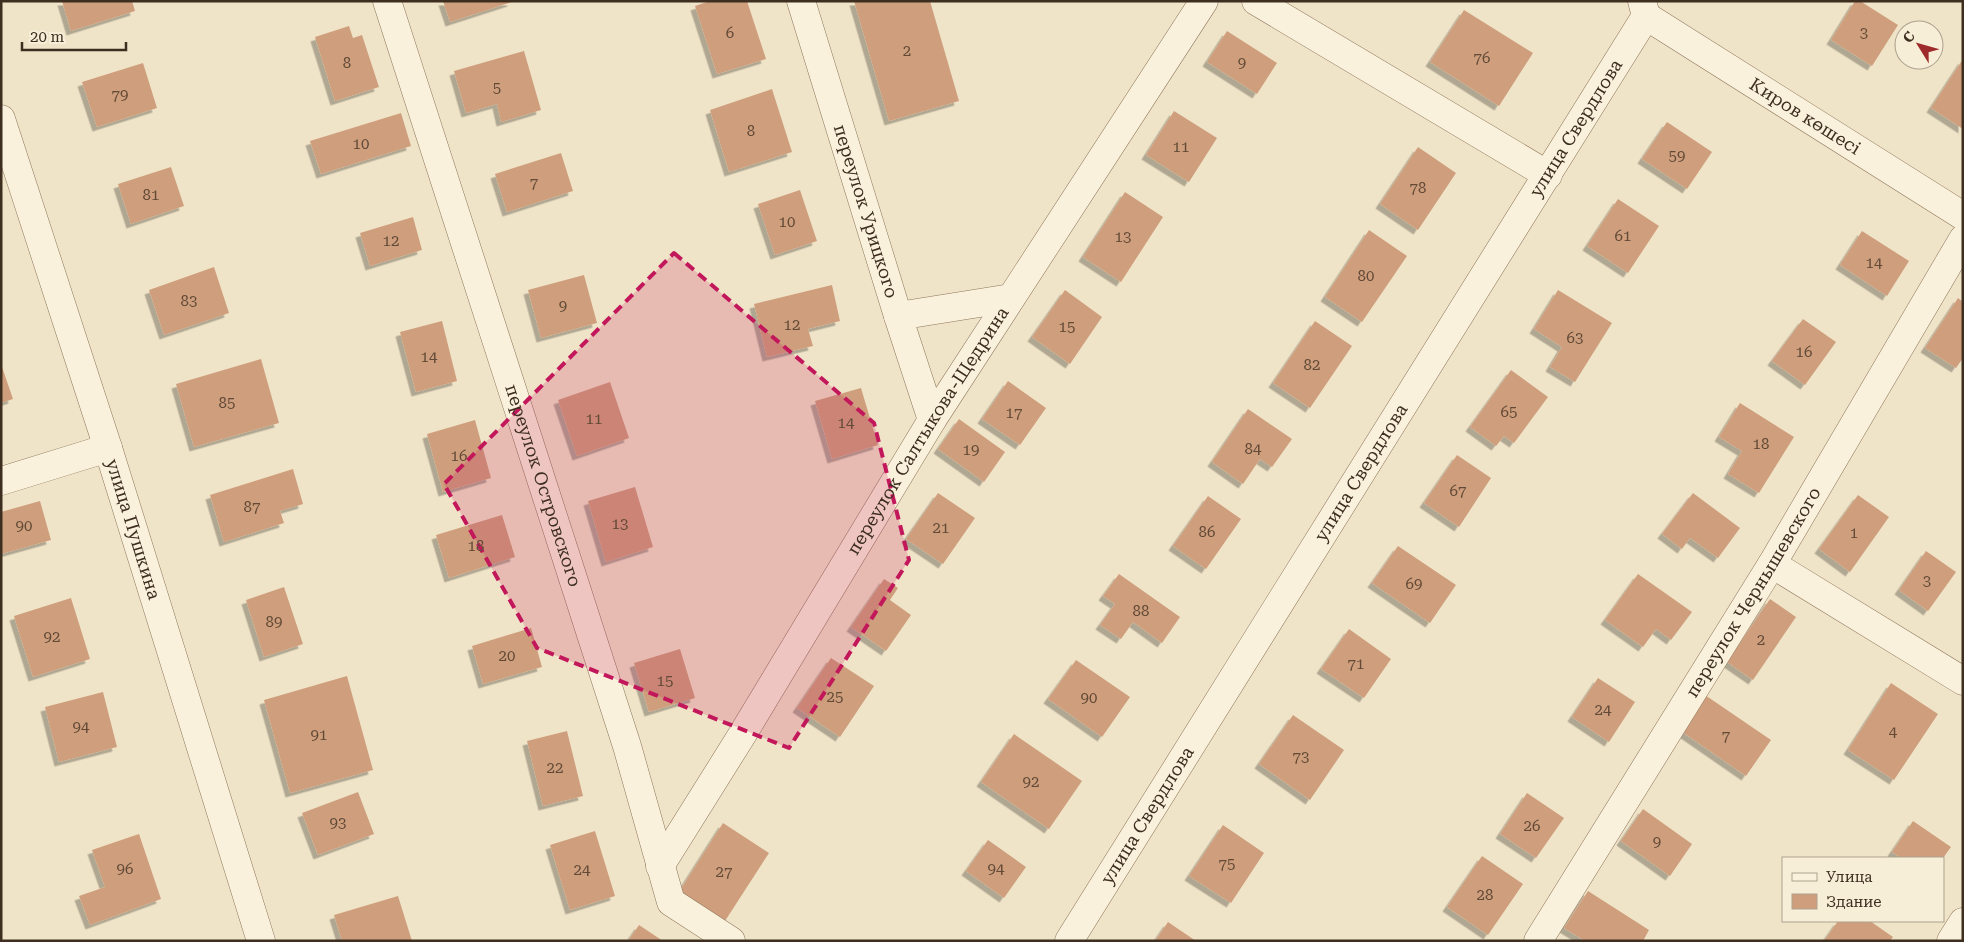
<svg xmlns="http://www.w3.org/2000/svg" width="1964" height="942" font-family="'Roboto Serif',serif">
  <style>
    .building { fill: #cf9f7d; filter: url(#shadow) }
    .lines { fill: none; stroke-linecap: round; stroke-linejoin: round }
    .minor-casing { stroke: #8d765c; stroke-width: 29 }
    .minor { stroke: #faf1dc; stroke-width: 28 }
    .marked { fill: #c2185b; fill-opacity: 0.2; stroke: #c2185b; stroke-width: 4; stroke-dasharray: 10 6; stroke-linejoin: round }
    .labels { text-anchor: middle; stroke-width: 4; stroke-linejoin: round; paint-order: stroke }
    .number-label { font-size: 15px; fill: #624a37 }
    .street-label { font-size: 18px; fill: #3d2e20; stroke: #f7eed8 }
  </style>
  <defs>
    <filter id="shadow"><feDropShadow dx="-4.5" dy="4.5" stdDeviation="0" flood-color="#0004"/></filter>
  </defs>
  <rect width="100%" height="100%" fill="#f0e4c8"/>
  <path class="building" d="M62,1h70l3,10 -64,20z
    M443,1h69v1l-62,20z
    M710,1h37l19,58 -49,15 -22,-68z
    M854,1h76l29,100 -70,20z
    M1855,1h5l38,24 -26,41 -41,-26z
    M1464,10l69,43 -34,53 -69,-44z
    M349,26l4,12 9,-3 17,52 -44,14 -20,-64z
    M1227,31l50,32 -20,31 -50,-32z
    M524,51l17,59 -40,12 -4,-18 -31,9 -12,-42z
    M1963,59v70l-32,-21z
    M143,63l14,45 -60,19 -15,-45z
    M772,89l20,63 -63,20 -19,-62z
    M1174,111l43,27 -28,44 -43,-27z
    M401,113l10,33 -90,28 -11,-33z
    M1667,122l45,30 -25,37 -45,-30z
    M1418,147l38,26 -38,57 -38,-26z
    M561,153l12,38 -66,21 -12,-38z
    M171,167l13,39 -53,18 -13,-40z
    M800,190l17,51 -42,14 -17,-51z
    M1125,192l38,25 -42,65 -38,-25z
    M1618,199l41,27 -31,47 -41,-27z
    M413,217l9,33 -52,16 -10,-33z
    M1369,230l38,26 -45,66 -37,-25z
    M1862,231l47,30 -22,35 -47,-31z
    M214,267l15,46 -65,22 -15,-45z
    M584,275l13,48 -56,15 -13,-48z
    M832,285l8,36 -32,8 5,17 -46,11 -13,-53z
    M1065,290l37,27 -32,47 -38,-27z
    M1558,290l54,33 -37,59 -25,-15 12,-20 -28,-18z
    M1958,298l5,4v56l-7,10 -31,-20z
    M1803,319l33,23 -31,43 -33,-24z
    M442,321l15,60 -41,11 -16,-60z
    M1315,321l37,25 -42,62 -37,-25z
    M261,359l18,64 -85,24 -18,-63z
    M1,364l12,35 -12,4z
    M1511,370l37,27 -34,46 -10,-7 -8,10 -26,-19z
    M1008,381l38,27 -26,37 -38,-26z
    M610,382l19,56 -52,18 -19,-56z
    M861,388l17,57 -46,14 -17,-58z
    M1740,403l54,34 -35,56 -31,-19 14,-23 -23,-14z
    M1248,409l44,30 -20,28 -12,-8 -17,25 -31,-22z
    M959,419l46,33 -21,30 -46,-33z
    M475,420l16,58 -48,14 -16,-58z
    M1457,455l34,23 -32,49 -35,-24z
    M293,469l10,35 -23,7 4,12 -60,19 -14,-47z
    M635,487l18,60 -47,15 -18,-61z
    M938,493l37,25 -32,46 -37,-25z
    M1693,493l47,35 -22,30 -28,-20 -8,11 -20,-15z
    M1858,495l31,22 -39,55 -31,-23z
    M1208,496l33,23 -35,50 -33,-23z
    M40,501l11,39 -50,14v-42z
    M502,515l13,42 -66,21 -13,-43z
    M1398,546l58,39 -26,38 -58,-40z
    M1926,551l30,21 -28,39 -29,-21z
    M1119,574l61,43 -18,26 -29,-21 -12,17 -21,-14 15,-21 -12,-8z
    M1638,574l54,38 -21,28 -15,-11 -13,18 -38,-27z
    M884,579l14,9 -8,12 21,15 -25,36 -35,-24z
    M284,587l19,57 -39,13 -18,-57z
    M71,598l19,61 -57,18 -19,-61z
    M1770,599l26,18 -43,63 -26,-18z
    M531,628l11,39 -59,17 -11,-38z
    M1349,629l42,30 -27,39 -43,-29z
    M680,649l15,49 -46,14 -15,-49z
    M831,658l43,28 -34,51 -43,-29z
    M1076,660l54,37 -28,40 -54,-38z
    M347,676l26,94 -83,23 -26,-93z
    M1598,678l37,24 -26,40 -37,-25z
    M1891,683l47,31 -44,66 -46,-30z
    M103,692l14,55 -58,15 -14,-55z
    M1705,695l66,45 -25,36 -65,-45z
    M1293,715l51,35 -34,50 -51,-36z
    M567,731l16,65 -40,10 -16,-65z
    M1014,734l68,47 -33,48 -68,-47z
    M358,792l16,42 -56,21 -16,-42z
    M1527,793l37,25 -28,40 -36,-24z
    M1643,809l49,35 -22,32 -49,-35z
    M1913,821l38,26 -8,11h-42l-9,-6z
    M723,823l46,30 -44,68 -46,-29z
    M1223,825l41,28 -33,50 -42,-27z
    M595,831l20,65 -45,14 -20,-65z
    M139,834l22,65 -71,26 -11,-29 26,-9 -13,-37z
    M988,840l38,27 -22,31 -38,-27z
    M1482,856l41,28 -35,51 -41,-28z
    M1588,891l61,39 -6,11h-58l-21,-13z
    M398,896l14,45h-70l-8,-26z
    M1838,921h32l23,16 -3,4h-66z
    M1168,922l28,19h-41z
    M639,925l24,16h-35z"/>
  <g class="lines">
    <g class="minor-casing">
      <g id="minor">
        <path id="s1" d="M387,1l240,745 44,156 60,39"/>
        <path id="s2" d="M801,1l97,315 34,104"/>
        <path d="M1256,1l292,174"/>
        <path id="s3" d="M1646,16l317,200"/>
        <path id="s4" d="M1,119l107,329 153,493"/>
        <path d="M898,316l113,-18"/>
        <path d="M1,481l107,-33"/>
        <path d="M1772,564l191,117"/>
        <path id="s5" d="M660,866l82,-131 190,-315 272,-419"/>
        <path id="s6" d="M1069,941l577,-925 -4,-15"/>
        <path id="s7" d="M1538,941l234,-377 191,-325"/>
        <path d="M1951,941l12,-19"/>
      </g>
    </g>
    <use href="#minor" class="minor"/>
  </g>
  <path class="marked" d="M674,253l200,170 35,137 -120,188 -252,-100 -93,-164z"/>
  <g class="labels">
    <g class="number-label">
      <text x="730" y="38">6</text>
      <text x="1864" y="38">3</text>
      <text x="907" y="56">2</text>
      <text x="1482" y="63">76</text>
      <text x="347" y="68">8</text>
      <text x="1242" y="68">9</text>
      <text x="497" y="93">5</text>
      <text x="120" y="100">79</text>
      <text x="751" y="136">8</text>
      <text x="361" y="149">10</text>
      <text x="1181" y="152">11</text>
      <text x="1677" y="161">59</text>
      <text x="534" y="188">7</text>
      <text x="1418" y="193">78</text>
      <text x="151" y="200">81</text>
      <text x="787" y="227">10</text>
      <text x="1623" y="241">61</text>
      <text x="1123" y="242">13</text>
      <text x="391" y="246">12</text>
      <text x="1874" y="268">14</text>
      <text x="1366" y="281">80</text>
      <text x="189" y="306">83</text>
      <text x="563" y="311">9</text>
      <text x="792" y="330">12</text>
      <text x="1067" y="332">15</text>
      <text x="1575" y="343">63</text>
      <text x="1804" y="357">16</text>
      <text x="429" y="362">14</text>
      <text x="1312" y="370">82</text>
      <text x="227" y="408">85</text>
      <text x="1509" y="417">65</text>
      <text x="1014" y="418">17</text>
      <text x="594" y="424">11</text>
      <text x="846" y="428">14</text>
      <text x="1761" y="449">18</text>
      <text x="1253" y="454">84</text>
      <text x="971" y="455">19</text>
      <text x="459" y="461">16</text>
      <text x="1458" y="496">67</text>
      <text x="252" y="512">87</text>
      <text x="620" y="529">13</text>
      <text x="24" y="531">90</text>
      <text x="941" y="533">21</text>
      <text x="1207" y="537">86</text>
      <text x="1854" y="538">1</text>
      <text x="476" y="551">18</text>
      <text x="1927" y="586">3</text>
      <text x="1414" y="589">69</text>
      <text x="1141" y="616">88</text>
      <text x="274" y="627">89</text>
      <text x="52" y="642">92</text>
      <text x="1761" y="645">2</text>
      <text x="507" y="661">20</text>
      <text x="1356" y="669">71</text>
      <text x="665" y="686">15</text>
      <text x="835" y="702">25</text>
      <text x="1089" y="703">90</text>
      <text x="1603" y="715">24</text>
      <text x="81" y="732">94</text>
      <text x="1893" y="737">4</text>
      <text x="319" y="740">91</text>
      <text x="1726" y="741">7</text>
      <text x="1301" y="762">73</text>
      <text x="555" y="773">22</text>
      <text x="1031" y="787">92</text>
      <text x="338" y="828">93</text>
      <text x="1532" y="831">26</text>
      <text x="1657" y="847">9</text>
      <text x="1227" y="869">75</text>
      <text x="125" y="874">96</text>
      <text x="996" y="874">94</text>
      <text x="582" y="875">24</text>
      <text x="724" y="877">27</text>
      <text x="1485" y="900">28</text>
    </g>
    <g class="street-label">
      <text dy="6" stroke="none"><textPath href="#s3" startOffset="188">Киров көшесі</textPath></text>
      <text dy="6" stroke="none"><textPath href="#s6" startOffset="958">улица Свердлова</textPath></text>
      <text dy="6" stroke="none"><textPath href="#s2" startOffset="220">переулок Урицкого</textPath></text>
      <text dy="6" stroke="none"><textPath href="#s5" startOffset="511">переулок Салтыкова-Щедрина</textPath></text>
      <text dy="6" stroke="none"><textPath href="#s6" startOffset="552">улица Свердлова</textPath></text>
      <text dy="6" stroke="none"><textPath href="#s1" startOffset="509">переулок Островского</textPath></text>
      <text dy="6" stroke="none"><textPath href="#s4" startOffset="431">улица Пушкина</textPath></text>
      <text dy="6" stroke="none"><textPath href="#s7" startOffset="410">переулок Чернышевского</textPath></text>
      <text dy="6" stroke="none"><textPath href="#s6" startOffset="148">улица Свердлова</textPath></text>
    </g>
  </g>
  <rect width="1964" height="942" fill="none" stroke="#3d2e20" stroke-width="5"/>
  <rect x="1782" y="857" width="162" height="65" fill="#f7eed8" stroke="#ada18e"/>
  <rect x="1792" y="873" width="25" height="8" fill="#faf1dc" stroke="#ada18e"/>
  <text x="1826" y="882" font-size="15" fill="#3d2e20">Улица</text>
  <rect x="1792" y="894" width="25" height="15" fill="#cf9f7d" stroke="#ada18e"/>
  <text x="1826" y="907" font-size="15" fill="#3d2e20">Здание</text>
  <g transform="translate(1919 45) rotate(307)"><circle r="24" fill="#f7eed8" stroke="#ada18e"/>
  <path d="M0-4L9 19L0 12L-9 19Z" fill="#9e2a2b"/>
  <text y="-8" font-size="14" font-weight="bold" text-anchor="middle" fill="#3d2e20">С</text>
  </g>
  <path d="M22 42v8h104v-8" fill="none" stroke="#3d2e20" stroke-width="2.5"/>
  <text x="30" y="42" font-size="15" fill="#3d2e20" stroke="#f7eed8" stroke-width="4" paint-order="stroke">20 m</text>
</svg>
